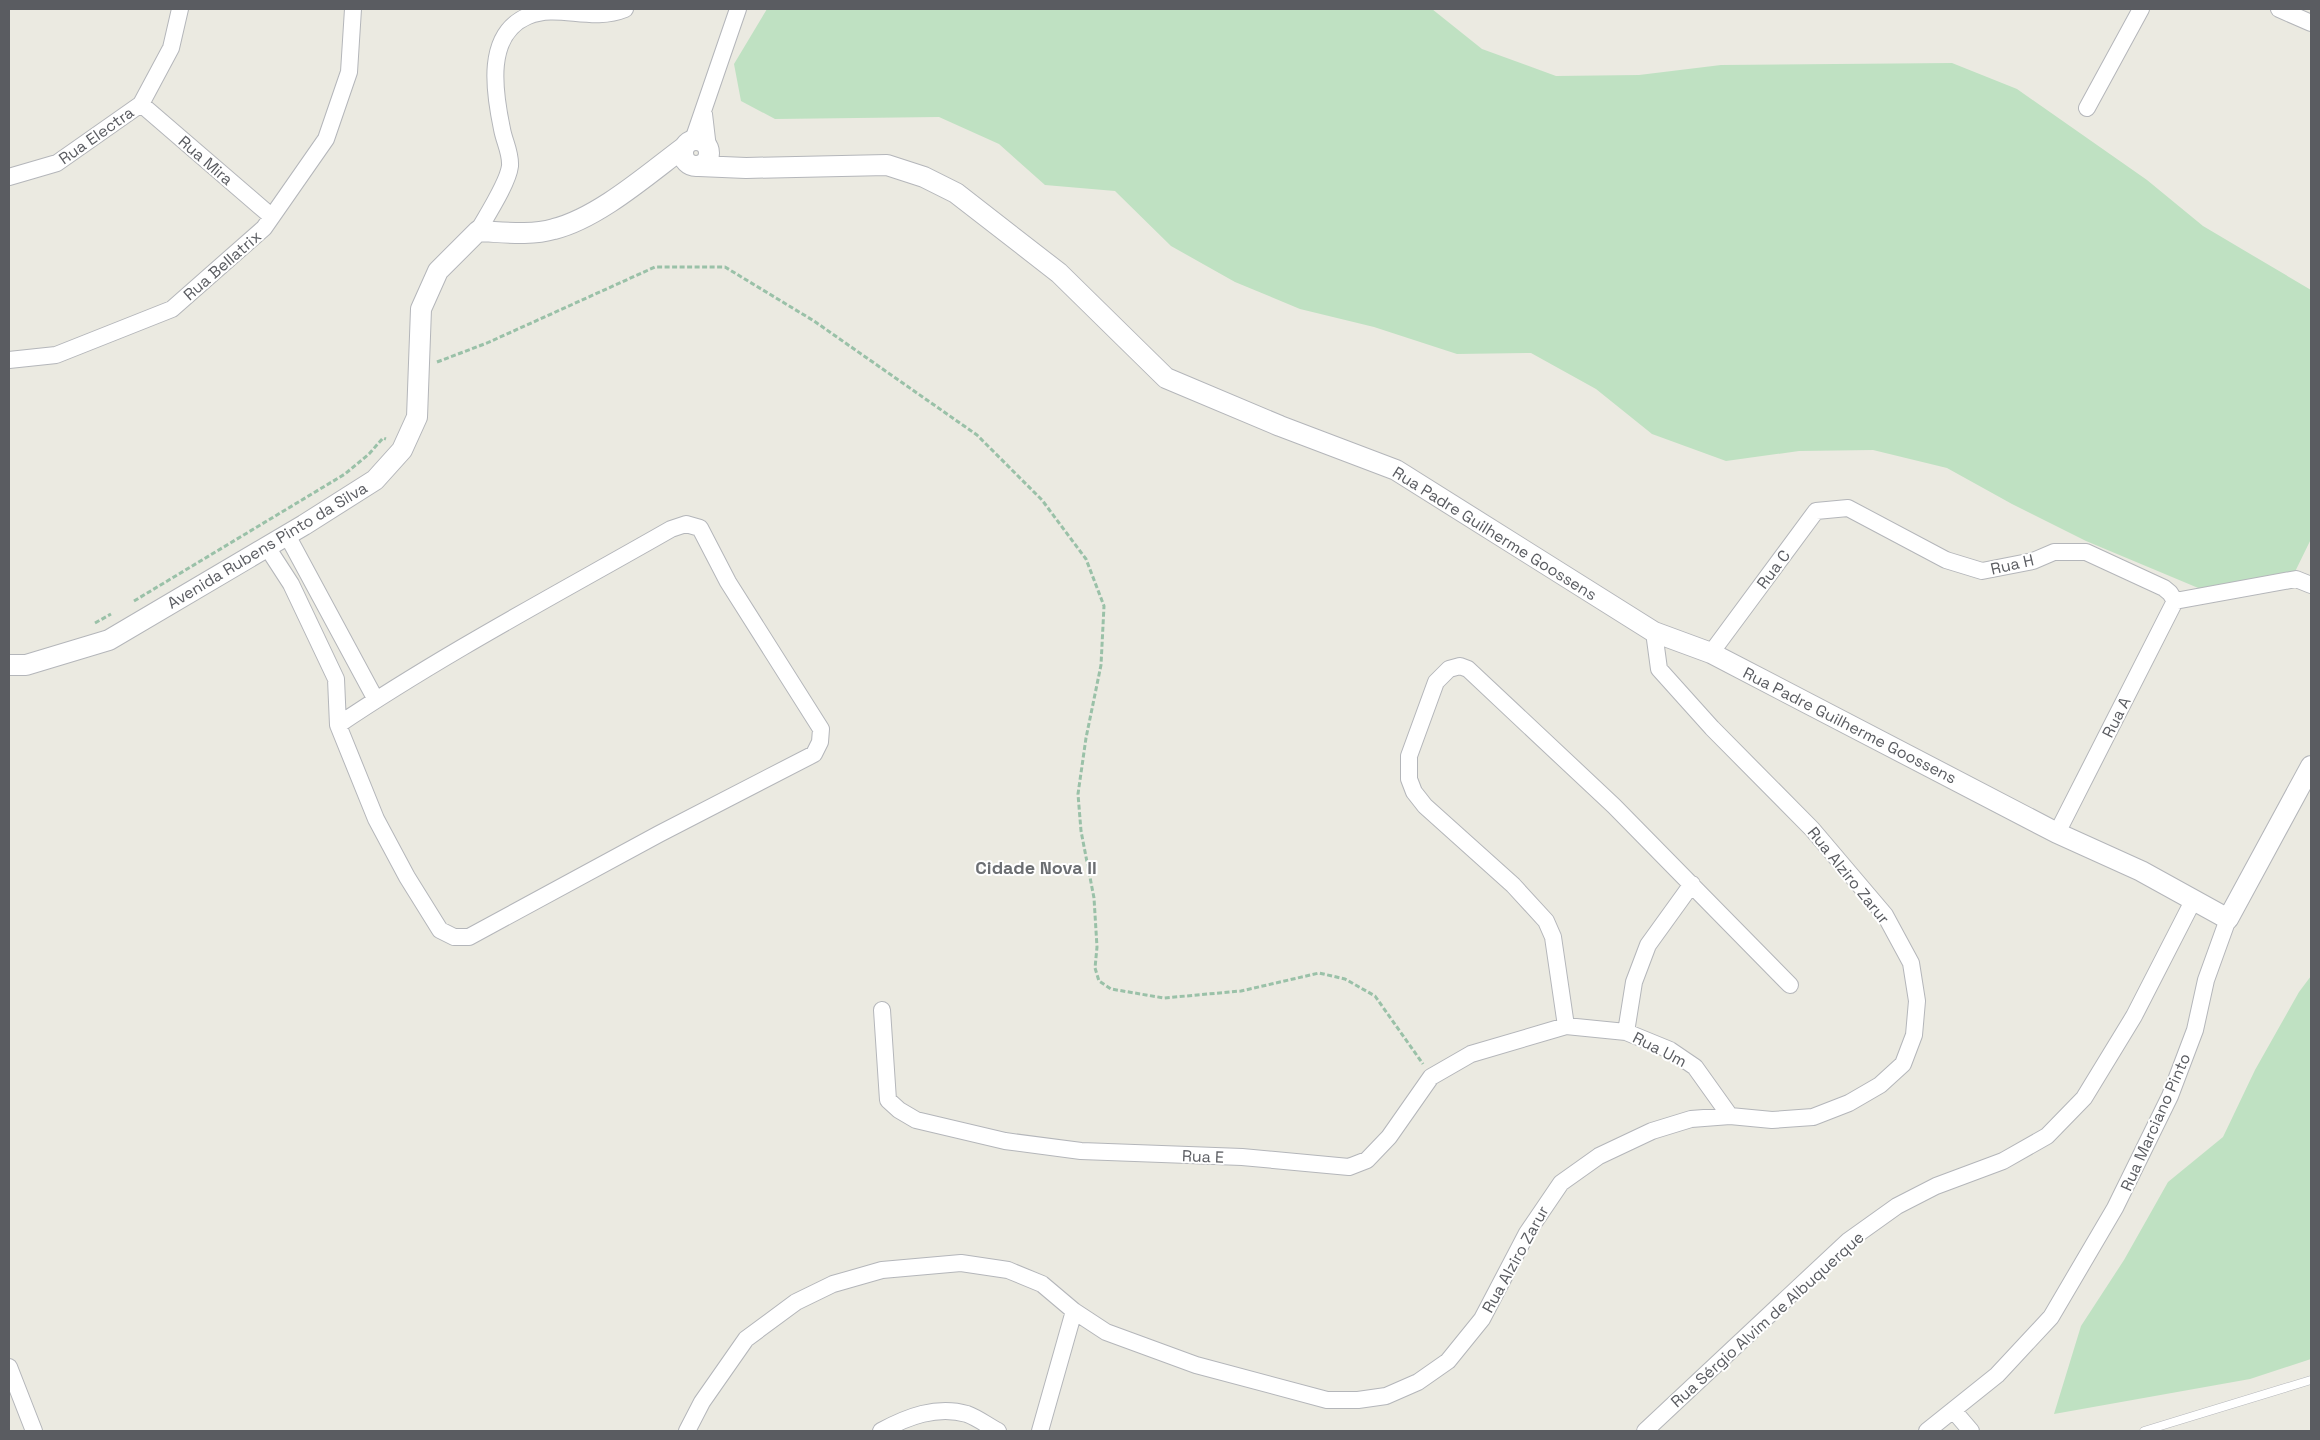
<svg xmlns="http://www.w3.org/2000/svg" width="2320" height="1440" font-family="'Space Grotesk',sans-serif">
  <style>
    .green { fill: #bfe1c2 }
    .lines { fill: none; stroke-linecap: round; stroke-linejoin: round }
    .service-casing { stroke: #b4b6ba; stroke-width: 9 }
    .minor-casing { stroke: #b4b6ba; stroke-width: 18 }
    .tertiary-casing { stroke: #b4b6ba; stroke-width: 22 }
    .path { stroke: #9ac1a8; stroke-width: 3; stroke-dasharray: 5 2.5; stroke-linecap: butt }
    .service { stroke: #fff; stroke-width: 8 }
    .minor { stroke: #fff; stroke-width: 16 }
    .tertiary { stroke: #fff; stroke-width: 20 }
    .labels { text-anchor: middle; stroke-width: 4; stroke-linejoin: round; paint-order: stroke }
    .street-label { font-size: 16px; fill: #5a5c61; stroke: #fff }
    .neighbourhood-label { font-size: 18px; font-weight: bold; fill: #6b6e72; stroke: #fff }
  </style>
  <rect width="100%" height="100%" fill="#ebeae1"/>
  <path class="green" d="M767,9h665l50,40 74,27 83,-1 82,-10 231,-2 65,26 130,91 56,46 108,64v249l-22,45 -74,11 -129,-54 -74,-37 -65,-36 -74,-18 -74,1 -73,10 -74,-27 -56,-45 -65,-36 -74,1 -83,-27 -74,-18 -65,-27 -64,-36 -56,-55 -70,-6 -46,-41 -60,-27 -164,2 -34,-18 -7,-37z
    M2311,976v383l-61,20 -196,35 27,-88 43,-66 44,-78 55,-45 32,-67 44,-78z"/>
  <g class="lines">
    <g class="service-casing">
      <path id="service" d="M2144,1431l167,-51"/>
    </g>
    <g class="minor-casing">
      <path id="minor" d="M2279,9l32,14
        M141,104l130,112
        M2087,108l54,-99
        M704,114l4,34
        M693,140l45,-131
        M9,177l48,-14 84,-59 30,-56 9,-39
        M478,231c9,-16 30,-48 32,-65 1,-13 -6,-25 -8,-37 -8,-38 -17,-95 26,-113 30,-13 63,7 97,-7
        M9,360l47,-5 116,-46 92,-81 62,-89 23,-67 4,-63
        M287,535l89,165
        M267,547l24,37 45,95 2,46 38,94 31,58 33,53 14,7h15l190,-103 155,-80 6,-12 1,-13 -93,-147 -28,-54 -14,-4 -15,5c-112,64 -226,124 -333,196
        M2175,601l121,-22 15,6
        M1711,653l105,-142 32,-3 98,52 36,11 51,-10 21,-9h32l78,36 6,5 5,8
        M2057,833l118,-232
        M882,1010l6,90 11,10 17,10 89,21 76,10 161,6 107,10 18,-7 22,-23 42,-60 40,-23 95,-28 60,6 44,18 25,17 35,49
        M1566,1026l-13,-89 -7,-16 -33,-36 -88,-79 -11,-14 -5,-13v-23l27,-74 13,-13 11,-3 8,3 146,137 176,179
        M1626,1032l8,-50 14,-37 44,-61
        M9,1367l25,64
        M1953,1410l18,21
        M687,1431l15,-29 44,-63 50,-37 37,-18 49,-14 79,-7 47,7 34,14 32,27 32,21 90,33 131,35h31l28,-4 32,-14 30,-21 34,-42 45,-86 34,-50 38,-27 53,-25 39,-12 39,-3 42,4 41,-3 36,-14 31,-18 23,-21 11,-29 3,-34 -6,-38 -26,-48 -73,-86 -100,-101 -53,-59 -5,-37
        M881,1431c26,-14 56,-26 86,-17 11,4 21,12 31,17
        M1040,1431l34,-120
        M1645,1431l203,-190 49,-35 39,-20 67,-25 44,-25 37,-38 50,-82 59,-115
        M1927,1431l70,-56 54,-58 64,-109 55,-112 25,-66 11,-50 22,-61"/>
    </g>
    <g class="tertiary-casing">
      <path id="tertiary" d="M683 153a13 13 0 1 1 26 0a13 13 0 1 1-26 0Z
        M699,166l47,2 141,-3 37,12 32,16 103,80 107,105 114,48 116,44 258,162 57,21 346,180 84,38 87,48 83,-153
        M9,665h17l83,-25 195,-115 71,-45 27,-30 15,-33 4,-108 17,-38 40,-40c25,1 52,5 76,-2 44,-11 93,-54 129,-81"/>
    </g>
    <path class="path" d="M437,362l50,-19 168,-76h70l89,54 163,114 65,65 44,59 18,47 -3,59 -15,73 -8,56 3,37 13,67 3,49 -2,21 4,13 12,8 53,9 77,-7 78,-18 26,6 30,17 48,68
      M134,601l211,-127 24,-20 14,-16 3,1
      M95,623l16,-9"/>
    <use href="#service" class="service"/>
    <use href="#minor" class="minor"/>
    <use href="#tertiary" class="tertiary"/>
  </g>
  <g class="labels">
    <g class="street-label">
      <text transform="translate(96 135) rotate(-35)" y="6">Rua Electra</text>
      <text transform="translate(206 160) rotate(41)" y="6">Rua Mira</text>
      <text transform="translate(222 265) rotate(-41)" y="6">Rua Bellatrix</text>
      <text transform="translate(1495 533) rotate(32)" y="6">Rua Padre Guilherme Goossens</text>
      <text transform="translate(267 545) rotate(-31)" y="6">Avenida Rubens Pinto da Silva</text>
      <text transform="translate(2012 564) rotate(-13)" y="6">Rua H</text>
      <text transform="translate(1773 569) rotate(-53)" y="6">Rua C</text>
      <text transform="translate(2116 717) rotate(-63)" y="6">Rua A</text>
      <text transform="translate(1850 725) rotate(27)" y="6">Rua Padre Guilherme Goossens</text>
      <text transform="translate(1849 875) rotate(51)" y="6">Rua Alziro Zarur</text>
      <text transform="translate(1660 1049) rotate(27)" y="6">Rua Um</text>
      <text transform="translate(2155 1122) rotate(-66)" y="6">Rua Marciano Pinto</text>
      <text transform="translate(1203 1156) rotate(2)" y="6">Rua E</text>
      <text transform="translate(1515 1259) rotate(-61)" y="6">Rua Alziro Zarur</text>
      <text transform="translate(1767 1319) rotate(-42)" y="6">Rua Sérgio Alvim de Albuquerque</text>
    </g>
    <g class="neighbourhood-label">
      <text x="1036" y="874">Cidade Nova II</text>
    </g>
  </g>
  <rect width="2320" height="1440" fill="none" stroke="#5a5c61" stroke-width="20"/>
</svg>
